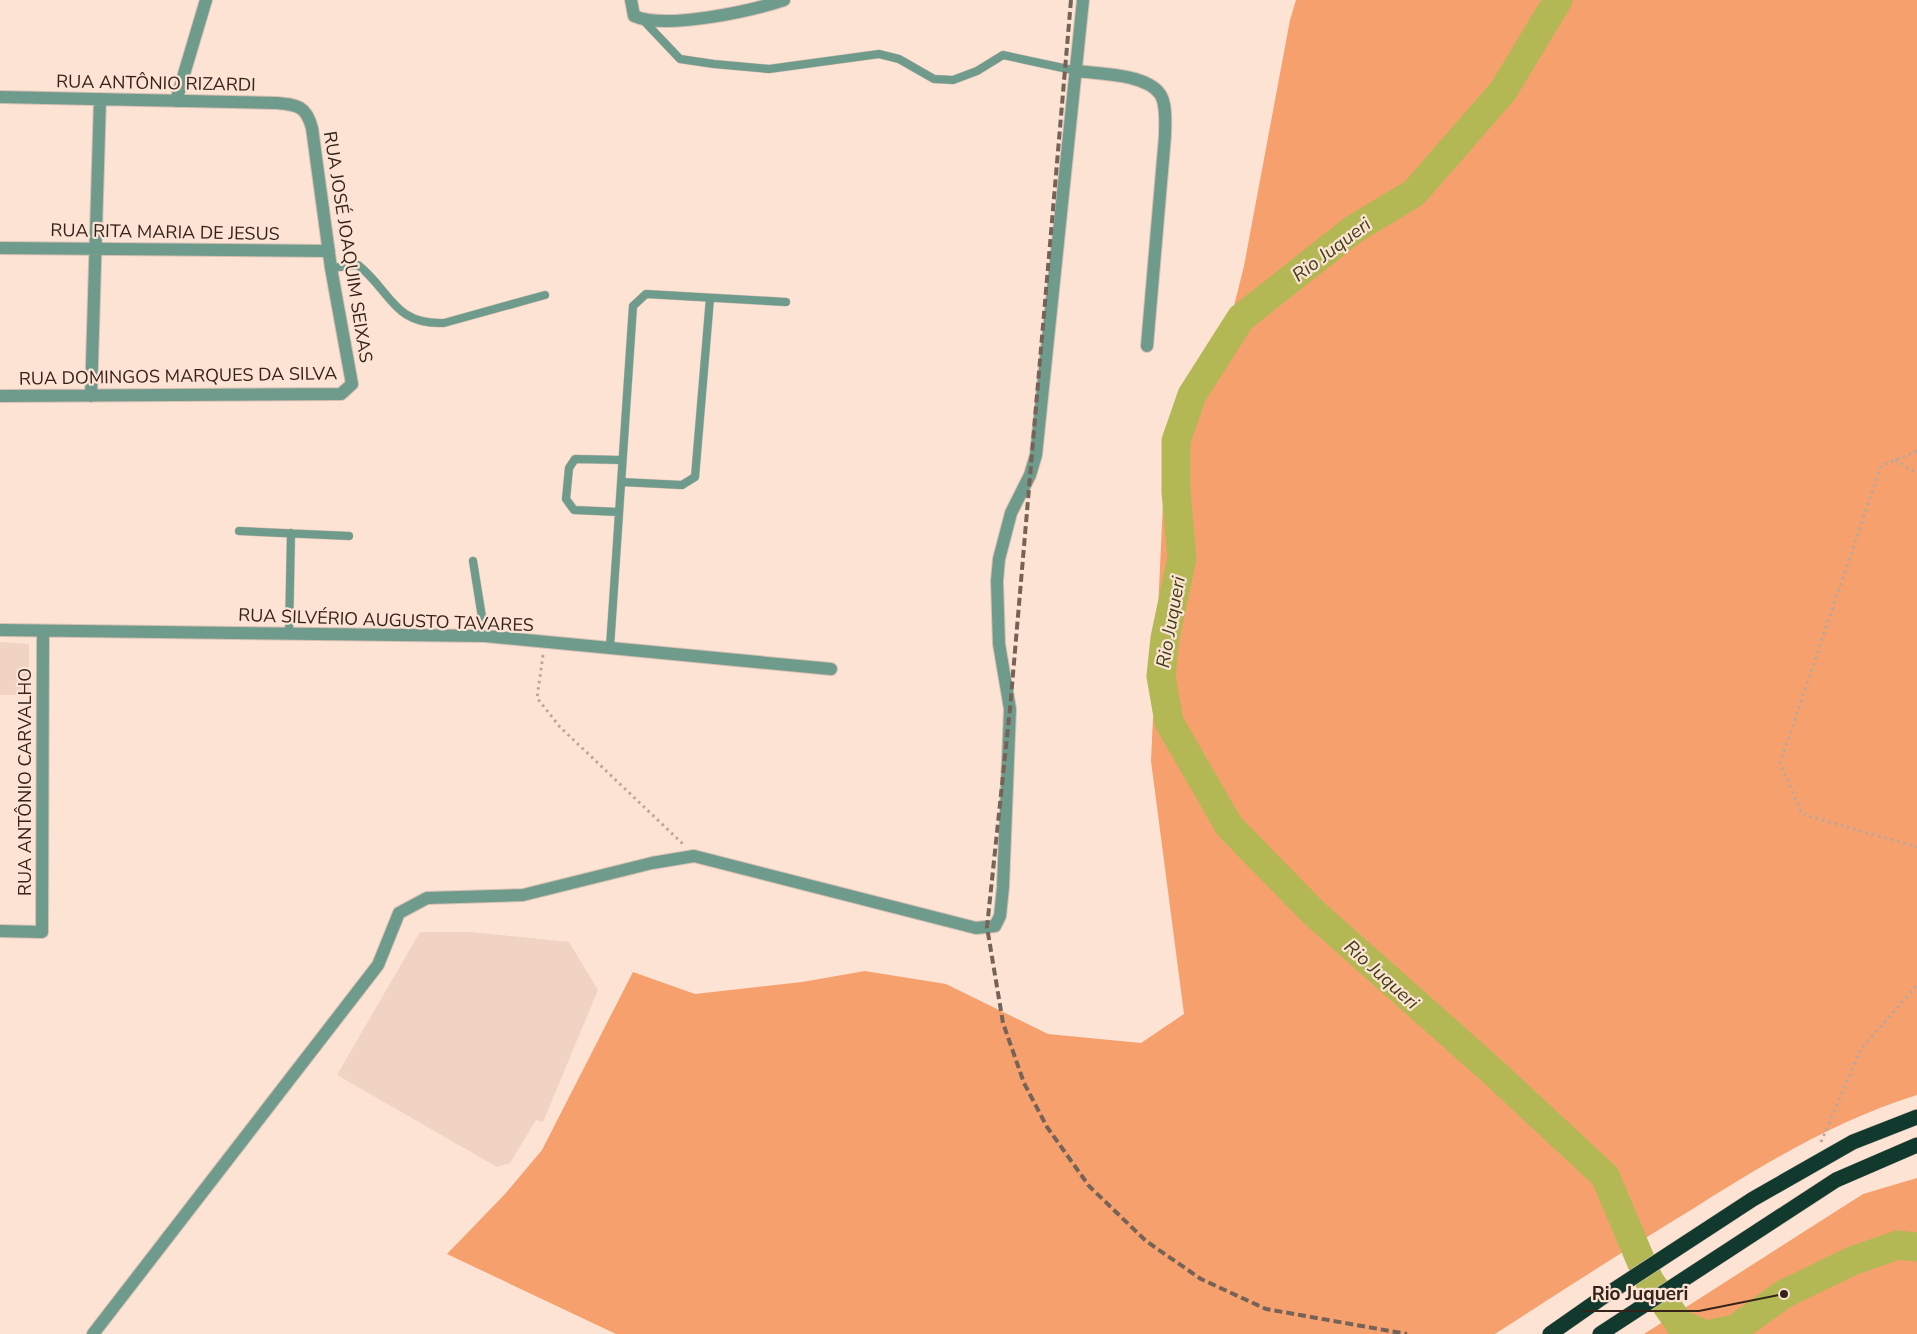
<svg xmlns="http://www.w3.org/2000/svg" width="1917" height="1334" font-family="'Nunito Sans',sans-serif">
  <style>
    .built { fill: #f0d3c2 }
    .forest { fill: #f6a16d }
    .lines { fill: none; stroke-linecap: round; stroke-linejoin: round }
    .river { stroke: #b3b855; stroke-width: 29 }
    .service-casing { stroke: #d8c0b3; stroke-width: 9 }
    .minor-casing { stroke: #d8c0b3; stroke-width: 14 }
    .motorway-casing { stroke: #d8c0b3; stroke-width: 16 }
    .path { stroke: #bca699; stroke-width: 3; stroke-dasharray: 2.5 4; stroke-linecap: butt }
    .service { stroke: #6e9b8c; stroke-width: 8 }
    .minor { stroke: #6e9b8c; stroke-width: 12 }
    .motorway { stroke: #11392d; stroke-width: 15 }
    .rail { stroke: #766358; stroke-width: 4; stroke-dasharray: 8 4; stroke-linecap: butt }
    .labels { text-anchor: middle; stroke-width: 4.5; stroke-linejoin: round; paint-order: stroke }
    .street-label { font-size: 18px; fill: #33231a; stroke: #fce3d4 }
    .water-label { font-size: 19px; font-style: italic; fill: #3e4016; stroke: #fce3d4 }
    .leader { fill: none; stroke: #33231a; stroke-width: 2 }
    .callout-dot { fill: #33231a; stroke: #fce3d4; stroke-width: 2 }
    .callout-label { font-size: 19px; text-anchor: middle; font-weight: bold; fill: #33231a; stroke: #fce3d4; stroke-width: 4.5; stroke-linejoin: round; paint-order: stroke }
  </style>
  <rect width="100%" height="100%" fill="#fce3d4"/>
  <path class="built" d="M0,642l29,2v51h-29z
    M420,932h51l98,10 29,48 -55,132 -7,-2 -26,43 -13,4 -160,-92z"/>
  <path class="forest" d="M1296,0h621v1095c-81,25 -155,70 -226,115 -66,40 -131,82 -196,124h-879l-169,-80 58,-60 37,-44 91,-178 62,22 107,-12 63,-11 81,13 102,50 93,9 43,-29 -33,-253 15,-323 68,-132 10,-40 46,-246z
    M1917,1178v156h-273l219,-140z"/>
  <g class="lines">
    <path class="river" d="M1558,0l-55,91 -89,102 -60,36 -113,89 -49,77 -16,46v51l6,66 -17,80 -4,38 8,46 60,104 84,86 178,158 114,106 44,104 30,43 24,11
      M1711,1334l24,-5 49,-35 68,-33 46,-16 19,2"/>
    <g class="service-casing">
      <path id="service" d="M643,20l37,39 34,5 55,5 110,-15 20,5 35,20 19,1 24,-9 26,-16 74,16
        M331,268l27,-3c33,26 35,60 86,58l101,-28
        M621,482l61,3 13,-8 15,-179
        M619,512l-45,-2 -8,-11 3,-31 6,-9 47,1
        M239,531l110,5
        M473,561l12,75
        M289,633l2,-100
        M610,647l23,-341 13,-12 140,8"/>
    </g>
    <g class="minor-casing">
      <path id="minor" d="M631,0l3,16c32,14 117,-5 150,-16
        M1077,71c23,3 69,3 83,23 7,10 5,30 5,42l-18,210
        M0,97l277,6c21,2 29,3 35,25l19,140 21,116 -11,10 -341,2
        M176,101l30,-101
        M0,248l329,3
        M91,396l9,-297
        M0,630l485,6 346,33
        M0,931l42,1 1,-301
        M93,1334l285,-369 21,-52 28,-15 96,-3 129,-32 42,-7 282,72 19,-2 5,-10 3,-29 7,-178 -11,-65 -2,-63 2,-22 12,-46 19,-38 6,-20 47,-455"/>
    </g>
    <g class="motorway-casing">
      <path id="motorway" d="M1550,1334l50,-35 153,-100 100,-57 64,-25
        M1600,1334l236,-154 81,-35"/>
    </g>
    <path class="path" d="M1917,451l-36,15 -101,297 22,51 115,33
      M1895,460l22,13
      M543,655l-6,43 23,29 123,117
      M1821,1142l40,-93 56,-64"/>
    <use href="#service" class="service"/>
    <use href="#minor" class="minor"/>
    <use href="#motorway" class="motorway"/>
    <path class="rail" d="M1071,0l-61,709 -23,218 16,96 21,60 23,44 42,59 57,55 55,38 65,30 141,25"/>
  </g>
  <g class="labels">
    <g class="street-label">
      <text transform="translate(156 83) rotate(1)" y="6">RUA ANTÔNIO RIZARDI</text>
      <text transform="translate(165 232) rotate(1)" y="6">RUA RITA MARIA DE JESUS</text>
      <text transform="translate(348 247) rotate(81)" y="6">RUA JOSÉ JOAQUIM SEIXAS</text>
      <text transform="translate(178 376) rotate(-1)" y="6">RUA DOMINGOS MARQUES DA SILVA</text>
      <text transform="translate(386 620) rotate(2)" y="6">RUA SILVÉRIO AUGUSTO TAVARES</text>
      <text transform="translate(25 782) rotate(-90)" y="6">RUA ANTÔNIO CARVALHO</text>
    </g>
    <g class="water-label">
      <text transform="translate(1331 249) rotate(-37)" y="7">Rio Juqueri</text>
      <text transform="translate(1170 622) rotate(-80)" y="7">Rio Juqueri</text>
      <text transform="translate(1382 974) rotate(42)" y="7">Rio Juqueri</text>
    </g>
  </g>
  <path class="leader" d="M1784 1294L1699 1311H1582"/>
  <circle class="callout-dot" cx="1784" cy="1294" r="5"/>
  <g class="callout-label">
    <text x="1640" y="1300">Rio Juqueri</text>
  </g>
</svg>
